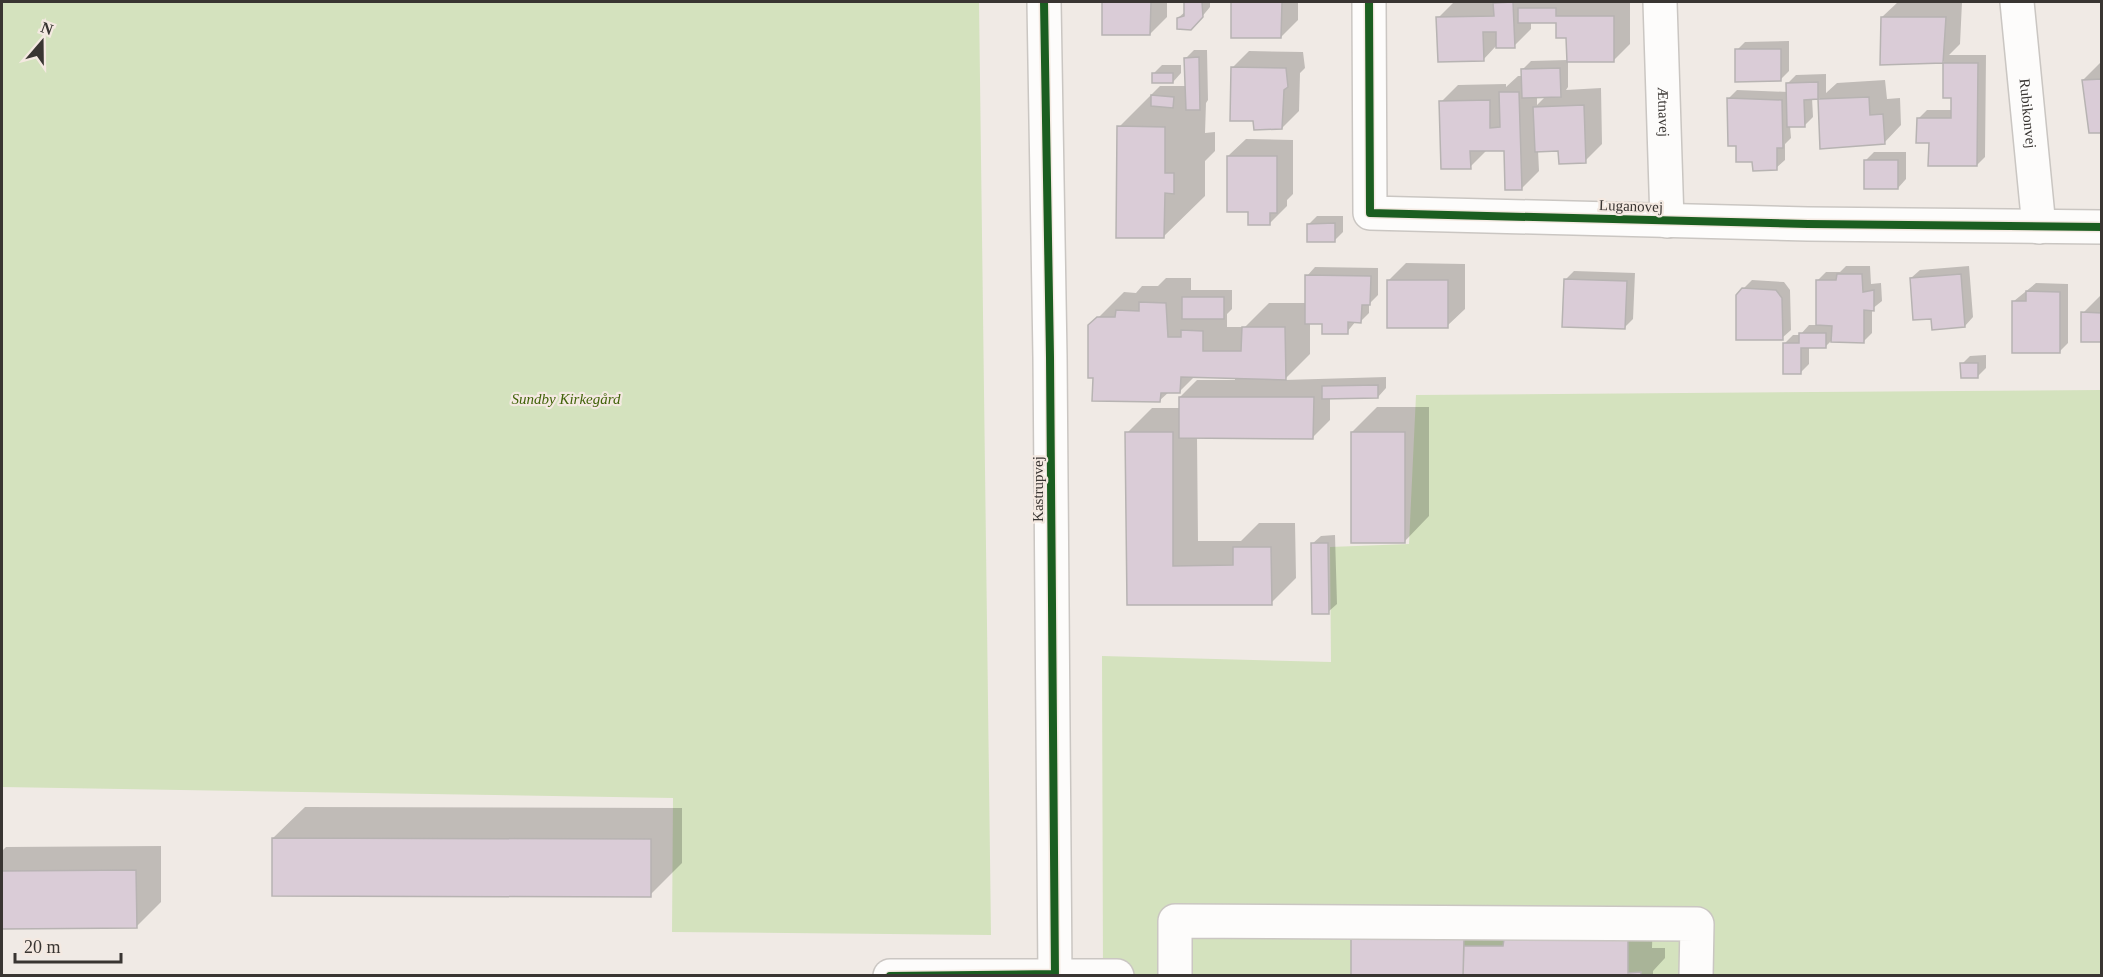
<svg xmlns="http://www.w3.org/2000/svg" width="2103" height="977" font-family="Georgia,serif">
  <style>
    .green { fill: #d4e2be }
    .shadow { fill: #0003; fill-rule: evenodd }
    .building { fill: #daccd7; stroke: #b7b3b2; stroke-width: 1.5 }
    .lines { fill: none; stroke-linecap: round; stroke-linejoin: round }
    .minor-casing { stroke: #cac6c2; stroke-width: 36 }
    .minor { stroke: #fdfcfb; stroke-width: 33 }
    .cycleway-casing { stroke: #f4e9e1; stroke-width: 11 }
    .cycleway { stroke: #1b5e20; stroke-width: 8 }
    .labels { text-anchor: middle; stroke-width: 4.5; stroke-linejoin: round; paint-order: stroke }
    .street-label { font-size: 15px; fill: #393532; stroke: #f4e9e1 }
    .park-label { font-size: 15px; font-style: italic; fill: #416209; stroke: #f4e9e1 }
  </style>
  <rect width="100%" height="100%" fill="#f0eae5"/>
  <path class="green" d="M2,2h977l12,933 -319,-3 1,-134 -671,-11z
    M2101,390v585h-998l-1,-319 229,6 -1,-115 79,-3 7,-149z"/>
  <path class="shadow" d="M1104,2h63v15l-17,17 -46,-1z
    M1185,2h25v5l-10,12 -22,-1 8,-7z
    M1232,2h66v18l-17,17 -49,-1z
    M1454,2h176v42l-17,17h-45v26l-2,3 35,-2 1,56 -17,17 -25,-11h-22l1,21 -18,18 -16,-40h-17l-18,18 -29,-65 17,-17 48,-1v3l12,-11h5l-1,-6 9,-9 37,-1v-24l-10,-14h-27v7l-17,17h-18l-13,14 -45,-42zM1547,95l-10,10v-9z
    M1898,2h64l-2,42 -11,11h37l-1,102 -8,8 -47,-23 -12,-23 9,-9h26v-13h-9v-36l-62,2v-46z
    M1789,41v30l-9,9 -43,-30 8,-8z
    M1194,50h13l1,50 -2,3 -1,30 10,-1v19l-10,10v35l-42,41 -44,-110 41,-41h27l-1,-28z
    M1249,51l54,1 2,16 -5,5 -1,38 -17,17 -27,-8 -23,-52z
    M2100,63h2v68l-19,-51z
    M1162,65h19v8l-8,9 -20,-8z
    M1826,74v19l11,-10 48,-3 2,19 13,-1 1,27 -17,18 -63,4 -1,-49h-8l1,19 -9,9h-14l1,12 -6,6v16l-9,8 -23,-8 -15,-15 -9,-47 8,-8 51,2 -1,-8 9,-9z
    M1246,139l47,1v54l-6,6v6l-17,17 -21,-12 -21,-55z
    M1874,152h32v27l-8,9 -33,-27z
    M1317,216h26v16l-8,8 -26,-16z
    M1406,263l59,1v45l-18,17 -59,-45z
    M1846,266h24l1,18 10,-1 1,18 -10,8v24l-8,8h-33l-6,6h-16v17l-9,9 -16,-29 9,-9h7l9,-10h8l1,-45 8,-8h14z
    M1969,266l4,51 -8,9 -33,-9 -21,-39 9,-8z
    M1315,267l63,1v27l-9,9v9l-8,8h-5l-9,11 -24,-10h-13v32l-26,26 102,-3v11l-8,9h-48v23l-17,17h-116l1,104h43l18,-18h36l1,55 -25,25 -143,1 -1,-171 25,-25h28v-11l17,-17h38v-3l-40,-1 -15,15 -11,1 -10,9 -64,-24 -5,-51 34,-34 12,1 6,-7h16l8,-8h25v12h41v19l-5,5v13h18l24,-24h37l1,-27z
    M1574,271l61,2 -2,46 -8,8 -60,-47z
    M1752,280l32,2 6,8 1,40 -9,8 -39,-49z
    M2036,283l32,1v59l-9,9 -45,-51z
    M2100,296h2v45l-19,-28z
    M1986,355v13l-8,8 -16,-12 8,-8z
    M1377,407h52v109l-25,26 -52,-110z
    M1335,535l2,69 -9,8 -16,-68 9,-8z
    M305,807l377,1v55l-32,32 -377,-57z
    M161,846v56l-25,25 -134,1v-77l4,-4z
    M1653,915l-1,33h13v10l-12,13v5h-300v-38z"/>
  <path class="building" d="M1102,2h49l-1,33h-48z
    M1184,2h18l1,15 -12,13 -14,-1v-11l7,-2z
    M1231,2h51l-1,36h-50z
    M1513,2l2,46h-19v-16h-13l1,29 -46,1 -2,-45 58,-1 -1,-13z
    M1518,8h38v8h58v46h-47l-1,-24h-10v-15h-38z
    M1881,17h65l-3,46 -63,2z
    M1735,49h46v32l-46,1z
    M1199,57l1,53h-14l-2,-52z
    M1943,63h35l-1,103h-49l1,-23h-13l1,-25h34v-20h-8z
    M1231,67l55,1 2,19 -4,3 -2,39 -28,1 -1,-9h-23z
    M1560,68l1,29 -39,1 -1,-29z
    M1152,73h21v10h-21z
    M2102,79v54h-13l-7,-53z
    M1818,82v17l-14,1 1,27h-18l-1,-44z
    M1499,92h20l3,98h-17l-1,-39h-34l1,18h-30l-2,-68 51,-1v28l10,-1z
    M1151,95l23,2 -1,11 -22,-2z
    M1869,97l1,18 13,-1 2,30 -65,5 -2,-50z
    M1727,98l55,2 1,48h-6v22l-24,1 -1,-9h-16v-16h-8z
    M1584,105l2,58 -27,1 -1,-13 -23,1 -2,-45z
    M1117,126l48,1v46h9v21l-9,-1 -1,45h-48z
    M1227,156h50v57h-7v12h-22v-13h-21z
    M1864,160h34v29h-34z
    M1335,223v19h-28v-18z
    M1837,274h25l1,18 11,-2v21l-10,-1v33l-33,-1 1,-16 -16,-1v-45h20z
    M1961,274l4,53 -33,3 -1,-11 -18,1 -3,-42z
    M1305,275l66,1 -1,29h-8l-1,18 -13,-1v12h-26v-10h-17z
    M1564,279l63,2 -2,48 -63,-2z
    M1387,280h61v48h-61z
    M1742,288l34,2 6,8 1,42h-47v-45z
    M2026,291l34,1v61h-48v-52h14z
    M1182,297h42v22h-42z
    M1139,302l27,1 2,34h13v-7l22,1v20h38l1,-24h43l1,53 -105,-3 -1,16h-19l-1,9 -68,-1 1,-23h-5v-53l9,-8h18l1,-7 23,1z
    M2081,312l21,1v29h-21z
    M1799,333h27v15h-25v26h-18v-31h16z
    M1960,363h18v15h-17z
    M1378,385v13l-56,1v-13z
    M1179,397h135l-1,42 -134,-1z
    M1125,432h48v134l60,-1v-18h38l1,58h-145z
    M1351,432h54v111h-54z
    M1311,543h17l1,71h-17z
    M272,838l379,1v58l-379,-1z
    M136,870l1,58 -135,1v-58z
    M1351,938h113l-1,38h-112z
    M1504,939l124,1v33l13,-1v4h-178l1,-30h39z"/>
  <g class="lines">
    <g class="minor-casing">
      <g id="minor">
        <path d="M1044,2l6,355 5,619"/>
        <path d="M1369,2l1,211 438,11 294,3"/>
        <path id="s1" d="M1660,2l7,219"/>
        <path id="s2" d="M2017,2l22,225"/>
        <path d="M890,976h227"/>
        <path d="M1175,976v-55l522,3 -1,52"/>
      </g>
    </g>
    <use href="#minor" class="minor"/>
    <g class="cycleway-casing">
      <path id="cycleway" d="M1044,2l6,355 5,619
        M1369,2l1,211 438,11 294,3
        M890,976l165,-2"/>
    </g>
    <use href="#cycleway" class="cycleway"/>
  </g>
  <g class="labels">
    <g class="street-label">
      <text dy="5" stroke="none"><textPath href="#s1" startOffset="110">Ætnavej</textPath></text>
      <text dy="5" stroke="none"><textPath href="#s2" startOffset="112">Rubikonvej</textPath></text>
      <text transform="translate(1631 206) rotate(2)" y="5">Luganovej</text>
      <text transform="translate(1038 489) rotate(-90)" y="5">Kastrupvej</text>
    </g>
    <g class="park-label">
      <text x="566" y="404">Sundby Kirkegård</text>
    </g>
  </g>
  <rect width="2103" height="977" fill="none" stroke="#393532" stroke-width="6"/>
  <g transform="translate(42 42) rotate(20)" stroke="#f4e9e1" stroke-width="4.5" paint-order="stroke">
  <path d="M0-4.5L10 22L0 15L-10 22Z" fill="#393532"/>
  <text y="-9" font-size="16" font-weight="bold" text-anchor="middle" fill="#393532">N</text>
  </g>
  <path d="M15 953v9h106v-9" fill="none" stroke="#393532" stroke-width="3"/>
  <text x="24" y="953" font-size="18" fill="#393532" stroke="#f4e9e1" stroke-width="4.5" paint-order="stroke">20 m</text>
</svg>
